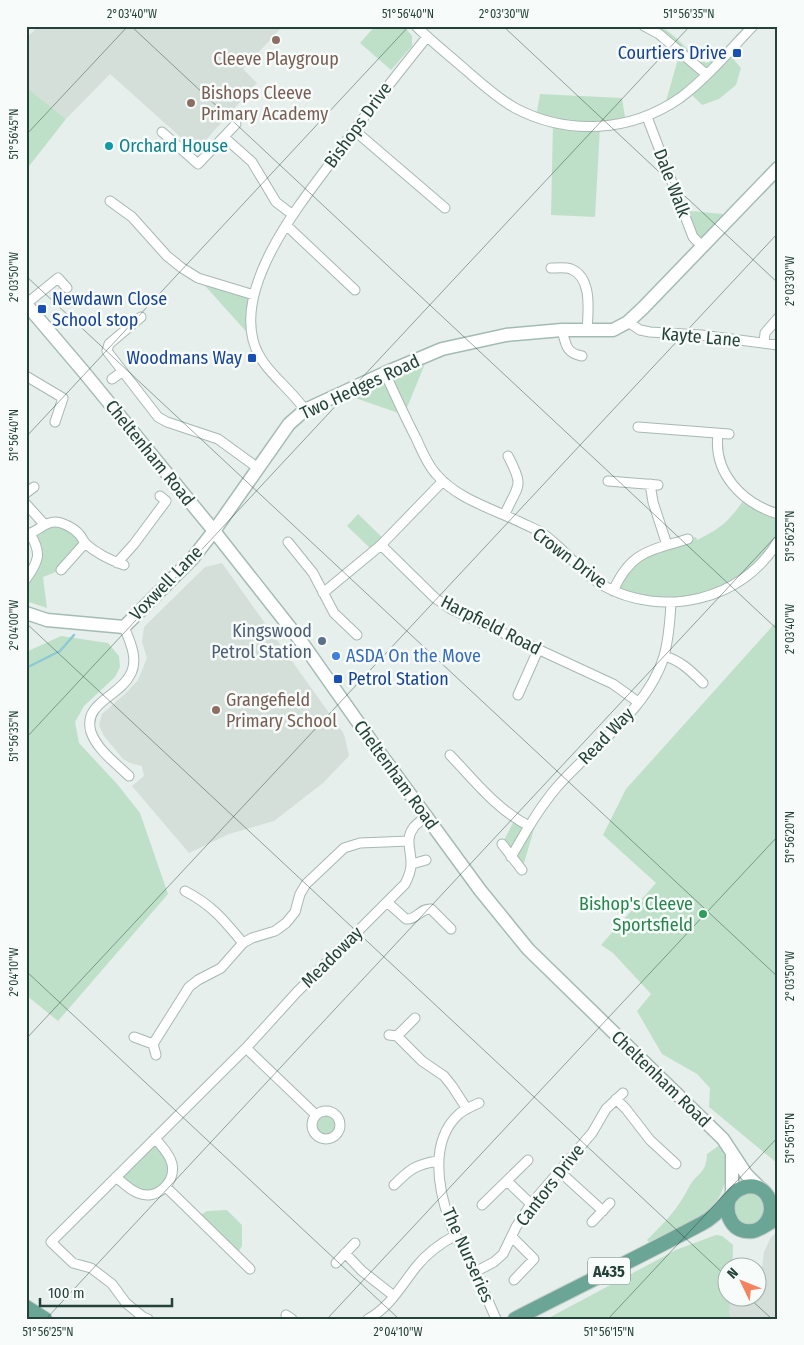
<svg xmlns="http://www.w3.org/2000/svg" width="804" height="1345" font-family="'Fira Sans Condensed',sans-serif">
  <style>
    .built { fill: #d4dfda }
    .green { fill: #bfe0c8 }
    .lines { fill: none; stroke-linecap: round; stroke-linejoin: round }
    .stream { stroke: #8ec9d4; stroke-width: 2.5 }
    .street-casing { stroke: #a8b8b2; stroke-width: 11 }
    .secondary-casing { stroke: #a4bbb3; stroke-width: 15 }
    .primary-casing { stroke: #c2cac8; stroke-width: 16 }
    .street { stroke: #fff; stroke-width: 9 }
    .secondary { stroke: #fff; stroke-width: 12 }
    .primary { stroke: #6aa596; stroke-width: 14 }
    .ticks { fill: none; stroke: #24423a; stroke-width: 1; stroke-opacity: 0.45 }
    .education-dot { fill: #8d6e63; stroke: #f7fbf9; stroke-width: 2 }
    .transit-dot { fill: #1a4fb4; stroke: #f7fbf9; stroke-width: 2 }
    .culture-dot { fill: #0f9aa8; stroke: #f7fbf9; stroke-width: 2 }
    .service-dot { fill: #5c6f8a; stroke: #f7fbf9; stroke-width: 2 }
    .shop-dot { fill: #3f7fe0; stroke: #f7fbf9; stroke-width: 2 }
    .leisure-dot { fill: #2e9e5b; stroke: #f7fbf9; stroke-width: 2 }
    .labels { text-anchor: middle; stroke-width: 5; stroke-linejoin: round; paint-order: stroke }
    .shield { fill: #f7fbf9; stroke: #637a73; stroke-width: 1 }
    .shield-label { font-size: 16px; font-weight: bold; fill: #24423a }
    .transit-label { font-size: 18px; fill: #164399; stroke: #f7fbf9; text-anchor: end }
    .education-label { font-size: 18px; fill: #785e54; stroke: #f7fbf9; text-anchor: start }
    .street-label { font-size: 18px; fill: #24423a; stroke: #f7fbf9 }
    .culture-label { font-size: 18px; fill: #0d838f; stroke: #f7fbf9; text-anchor: start }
    .service-label { font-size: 18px; fill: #4e5e75; stroke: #f7fbf9; text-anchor: end }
    .shop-label { font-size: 18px; fill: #366cbe; stroke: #f7fbf9; text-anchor: start }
    .leisure-label { font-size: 18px; fill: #27864d; stroke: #f7fbf9; text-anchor: end }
    .neatline { fill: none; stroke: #24423a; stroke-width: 2 }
    .ticks-label { font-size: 12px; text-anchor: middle; fill: #24423a }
  </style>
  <rect width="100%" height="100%" fill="#e6efeb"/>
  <path class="built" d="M39,26h244l-40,43 14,14 -61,68 -86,-77 -44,45 -40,-32v-49z
    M222,563l122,171 5,22 -26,27 -49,38 -45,13 -40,19 -57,-67 12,-10 -2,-10 -12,-3 -7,-4 -19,-23 -5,-11 3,-11 25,-22 11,-12 9,-22 -5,-16 2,-15 61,-60z
    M778,1232v87h-231l129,-69 40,-15 6,1 11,9 -1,22h15l-21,1v30h30l1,-30h5l2,-16 7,-15z"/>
  <path class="green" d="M375,26h29l8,10v10l-21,24 -31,-27z
    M644,26c4,0 9,-1 13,0 18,5 32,29 49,37l9,-5 30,-32h8l-25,27 13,15 -5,17 -17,14 -17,6 -14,-14 -24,17 16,-56z
    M26,87l40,32 -40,51z
    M540,94l82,4 4,25 -26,4 -5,90 -44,-2 2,-93 -17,-5z
    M682,210l50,5 -30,31z
    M198,278l56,17 -2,43z
    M429,354l-25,61 -63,-22z
    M745,498l33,16v27l-34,37 -62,24 -69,-11 11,-22 43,-24 29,-8 1,3c25,-12 33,-20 48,-42z
    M358,514l27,26 -12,11 -26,-25z
    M44,524l24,2 17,17 -24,27 -18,7 4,31 -21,-7v-22l10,-17 -6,-28z
    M778,620v544l-69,-57 1,-19 -13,-14 -35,-20 -25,-43 14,-17 -38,-41 -12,-8 55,-62 -53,-48 23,-46z
    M61,636l47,7 11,13 1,11 -5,10 -31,29 -9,16 4,21 39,42 22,28 28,81 -110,127 -32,-26v-343z
    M539,812l-17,58 -20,-26 13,-25 14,7z
    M312 1125a14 14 0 1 1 28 0a14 14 0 1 1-28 0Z
    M155,1138l15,20 2,18 -23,19 -33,-18z
    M721,1144c7,10 7,22 5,34 -2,7 -4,15 -8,21 -14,20 -48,32 -69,43l-2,-2c18,-18 30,-30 42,-53 8,-15 17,-12 18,-33z
    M745,1193c12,0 16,5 20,15l-6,15 -10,4 -14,-8c-2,-15 -4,-17 10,-26z
    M227,1210l15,15v21l-6,9 -39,-38 10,-6z
    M716,1235l6,1 11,9 -1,22 -6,1v30h4l-1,14 1,7h-183l129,-69z"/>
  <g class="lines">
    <path class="stream" d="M26,668l34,-17 14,-16"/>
    <g class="street-casing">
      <path id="street" d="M416,26c16,16 34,30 51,45 15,13 30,27 48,37 53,28 116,24 165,-10 27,-20 50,-48 73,-72
        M644,26l15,8 47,40
        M647,117l46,120 9,9
        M354,130l91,78
        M162,132l36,32 38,-40
        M224,137l28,25 24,40 17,13
        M110,201l22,16 35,39 15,12 16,10 56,17
        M286,225l69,65
        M551,268c6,0 14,-1 20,1 22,9 17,43 16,62
        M26,304l32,-26 9,10
        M141,317l-32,27 -2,7 51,66 9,5 51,17 40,29
        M628,322l12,8 10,2 51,3 77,10
        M562,330c4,15 4,23 20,26
        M764,343l1,-10 13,-15
        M385,373c10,22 20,44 31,65 6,13 11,26 20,36 21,25 57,35 86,49 6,3 14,6 20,10 22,15 37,38 60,52 60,34 141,16 176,-44
        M26,376l37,22 -8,24
        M112,379l10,-7
        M305,410c-16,-24 -45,-41 -52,-70 -15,-59 46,-135 79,-179 30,-43 62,-83 95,-124
        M638,427l91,7
        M718,434c-5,39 24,69 60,80
        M443,481l-62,64 54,53 16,11 162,75 25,18
        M608,481l50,4
        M650,484l3,18 14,43
        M26,493l8,-6
        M26,504l18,20
        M505,514c13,-30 20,-26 3,-58
        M26,534c11,-1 17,-12 29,-12 7,0 19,6 24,12 3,3 4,7 7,10 10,9 24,16 38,21
        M288,542l25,31 21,40 23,22
        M117,563l17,-19 32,-43 -6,-5
        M61,570l24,-27
        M26,579c13,-18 16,-26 4,-45
        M613,591c18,-40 36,-40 75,-52
        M323,593l58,-48
        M124,627c6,14 15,33 6,48 -10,21 -48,28 -39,57 6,18 26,32 38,44
        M664,656c16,4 27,15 39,27
        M518,695l20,-45
        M450,755c24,25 47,55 79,71
        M502,844l20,26
        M511,857c14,-24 28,-49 46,-70 35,-40 92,-79 107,-131 5,-18 6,-35 7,-53
        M412,864l14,-4
        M185,891c28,15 38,28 58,52
        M387,902l19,17c11,1 14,-11 25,-10l20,20
        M389,1035l8,1 25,25 22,15 8,10 15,23
        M397,1036l18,-18
        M134,1037l19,7 3,11
        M153,1044l36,-57 9,-7 23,-12 22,-25 9,-5 23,-7 11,-8 9,-11 5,-18 6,-10 38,-36 16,-5 49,-2
        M246,1048l70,67
        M616,1099l10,10 24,31 26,24
        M479,1103c-7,3 -14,6 -20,11 -30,27 -21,75 -9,108 6,17 16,32 24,48 8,16 15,33 22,49
        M312 1125a14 14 0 1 1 28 0a14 14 0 1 1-28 0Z
        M559,1171l44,40
        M116,1177c6,5 14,13 22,16 18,8 38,-10 34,-29 -2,-10 -11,-18 -17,-26
        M507,1181l24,23
        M394,1185c15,-15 22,-21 44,-24
        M166,1187l84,82
        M482,1205l46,-45
        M592,1222l18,-19
        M512,1237l22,22 -20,21
        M345,1253l17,18 32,25
        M336,1263l19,-20
        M475,1272l19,-10 9,-8 13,-27 15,-23 61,-71 14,-24 17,-16
        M286,1315l6,4
        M148,1319l-5,-2 -17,-14 -14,-19 -21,-16 -18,-5 -22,-21 195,-194 51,-56 108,-108c3,-6 6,-12 6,-19 1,-13 -7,-26 3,-38 3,-4 8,-7 12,-10
        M368,1319c22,-12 33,-33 48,-52 11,-14 25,-24 40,-32"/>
    </g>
    <g class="secondary-casing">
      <path id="secondary" d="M26,304l57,67 131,160 89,113 71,101 106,145 48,59 195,190 23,35 16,16
        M26,613l21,7 77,7 68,-68 22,-28 75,-107 16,-14 80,-37 57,-24 64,-14 56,-5h51l15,-8 15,-14 135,-140
        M732,1195v-42"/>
    </g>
    <g class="primary-casing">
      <path id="primary" d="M729,1199c-5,16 4,35 24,32 6,-1 12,-6 18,-9
        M26,1307l19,12
        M515,1319c62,-32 124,-62 186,-95 10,-5 21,-16 28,-25 3,-4 6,-8 11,-10 24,-12 42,19 23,37"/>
    </g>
    <use href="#street" class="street"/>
    <use href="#secondary" class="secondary"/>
    <use href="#primary" class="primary"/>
  </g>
  <path class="ticks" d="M131,26l647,604M503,26l275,257M26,135l102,-109M26,276l752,701M26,437l383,-411M26,623l700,653M26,738l664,-712M26,971l373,348M26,1039l752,-806M749,1298l23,21M26,1318l1,1M46,1319l732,-785M327,1319l451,-483M608,1319l170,-182"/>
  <g class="education-dot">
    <circle cx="276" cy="40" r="5"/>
    <circle cx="191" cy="103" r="5"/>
    <circle cx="216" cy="710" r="5"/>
  </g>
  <g class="transit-dot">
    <rect x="732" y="48" width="10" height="10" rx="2.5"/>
    <rect x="37" y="304" width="10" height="10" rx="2.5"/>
    <rect x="247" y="353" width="10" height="10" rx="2.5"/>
    <rect x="333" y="674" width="10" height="10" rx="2.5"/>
  </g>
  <circle class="culture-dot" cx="109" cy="146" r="5"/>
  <circle class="service-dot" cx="322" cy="641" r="5"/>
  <circle class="shop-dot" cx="336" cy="656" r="5"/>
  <circle class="leisure-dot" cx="703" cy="914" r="5"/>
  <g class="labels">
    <rect class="shield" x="588" y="1257.5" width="42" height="27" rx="4"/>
    <g class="shield-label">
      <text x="609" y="1277">A435</text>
    </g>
    <g class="transit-label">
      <text x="727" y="59">Courtiers Drive</text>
      <text x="52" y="305" text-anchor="start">Newdawn Close<tspan x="52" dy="21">School stop</tspan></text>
      <text x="242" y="364">Woodmans Way</text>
      <text x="348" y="685" text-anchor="start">Petrol Station</text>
    </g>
    <g class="education-label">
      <text x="276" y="65" text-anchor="middle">Cleeve Playgroup</text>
      <text x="201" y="99">Bishops Cleeve<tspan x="201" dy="21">Primary Academy</tspan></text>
      <text x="226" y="706">Grangefield<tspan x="226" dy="21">Primary School</tspan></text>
    </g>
    <g class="street-label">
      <text transform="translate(358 125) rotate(-54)" y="6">Bishops Drive</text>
      <text transform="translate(672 183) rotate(69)" y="6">Dale Walk</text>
      <text transform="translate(701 337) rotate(5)" y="6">Kayte Lane</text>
      <text transform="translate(360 387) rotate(-25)" y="6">Two Hedges Road</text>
      <text transform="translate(150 453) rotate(51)" y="6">Cheltenham Road</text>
      <text transform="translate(570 558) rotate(37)" y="6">Crown Drive</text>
      <text transform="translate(166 583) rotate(-46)" y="6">Voxwell Lane</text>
      <text transform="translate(491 625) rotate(27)" y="6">Harpfield Road</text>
      <text transform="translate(606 736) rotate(-46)" y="6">Read Way</text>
      <text transform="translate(396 775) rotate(54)" y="6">Cheltenham Road</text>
      <text transform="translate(332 957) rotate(-45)" y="6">Meadoway</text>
      <text transform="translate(661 1079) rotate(44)" y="6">Cheltenham Road</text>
      <text transform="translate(550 1185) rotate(-52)" y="6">Cantors Drive</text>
      <text transform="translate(468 1255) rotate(66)" y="6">The Nurseries</text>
    </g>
    <g class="culture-label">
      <text x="119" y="152">Orchard House</text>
    </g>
    <g class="service-label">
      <text x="312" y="637">Kingswood<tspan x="312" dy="21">Petrol Station</tspan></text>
    </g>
    <g class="shop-label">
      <text x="346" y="662">ASDA On the Move</text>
    </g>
    <g class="leisure-label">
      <text x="693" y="910">Bishop's Cleeve<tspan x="693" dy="21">Sportsfield</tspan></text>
    </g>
  </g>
  <rect width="804" height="1345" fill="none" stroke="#f7fbf9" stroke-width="55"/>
  <g transform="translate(742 1282) rotate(313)"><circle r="24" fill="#f7fbf9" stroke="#a3b1ad"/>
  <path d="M0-4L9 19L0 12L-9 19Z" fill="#f4845f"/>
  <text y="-8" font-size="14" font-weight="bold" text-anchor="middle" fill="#24423a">N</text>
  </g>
  <path d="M40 1298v8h132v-8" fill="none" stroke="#24423a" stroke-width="2.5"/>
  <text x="48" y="1298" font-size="15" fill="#24423a" stroke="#f7fbf9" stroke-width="4" paint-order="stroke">100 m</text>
  <rect x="28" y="28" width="748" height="1290" class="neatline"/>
  <g class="ticks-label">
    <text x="132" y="18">2°03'40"W</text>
    <text x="408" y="18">51°56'40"N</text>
    <text x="504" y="18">2°03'30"W</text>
    <text x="689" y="18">51°56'35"N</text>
    <text transform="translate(14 134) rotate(-90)" y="4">51°56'45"N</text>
    <text transform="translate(14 277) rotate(-90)" y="4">2°03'50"W</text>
    <text transform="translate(790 281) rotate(-90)" y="4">2°03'30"W</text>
    <text transform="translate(14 435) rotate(-90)" y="4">51°56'40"N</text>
    <text transform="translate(790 536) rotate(-90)" y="4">51°56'25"N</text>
    <text transform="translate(14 625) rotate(-90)" y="4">2°04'00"W</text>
    <text transform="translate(790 629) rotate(-90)" y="4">2°03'40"W</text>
    <text transform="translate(14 736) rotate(-90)" y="4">51°56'35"N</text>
    <text transform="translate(790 837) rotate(-90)" y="4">51°56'20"N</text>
    <text transform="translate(14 972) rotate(-90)" y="4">2°04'10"W</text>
    <text transform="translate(790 976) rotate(-90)" y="4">2°03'50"W</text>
    <text transform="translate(790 1138) rotate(-90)" y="4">51°56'15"N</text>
    <text x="48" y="1336">51°56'25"N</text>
    <text x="398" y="1336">2°04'10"W</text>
    <text x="609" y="1336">51°56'15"N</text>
  </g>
</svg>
